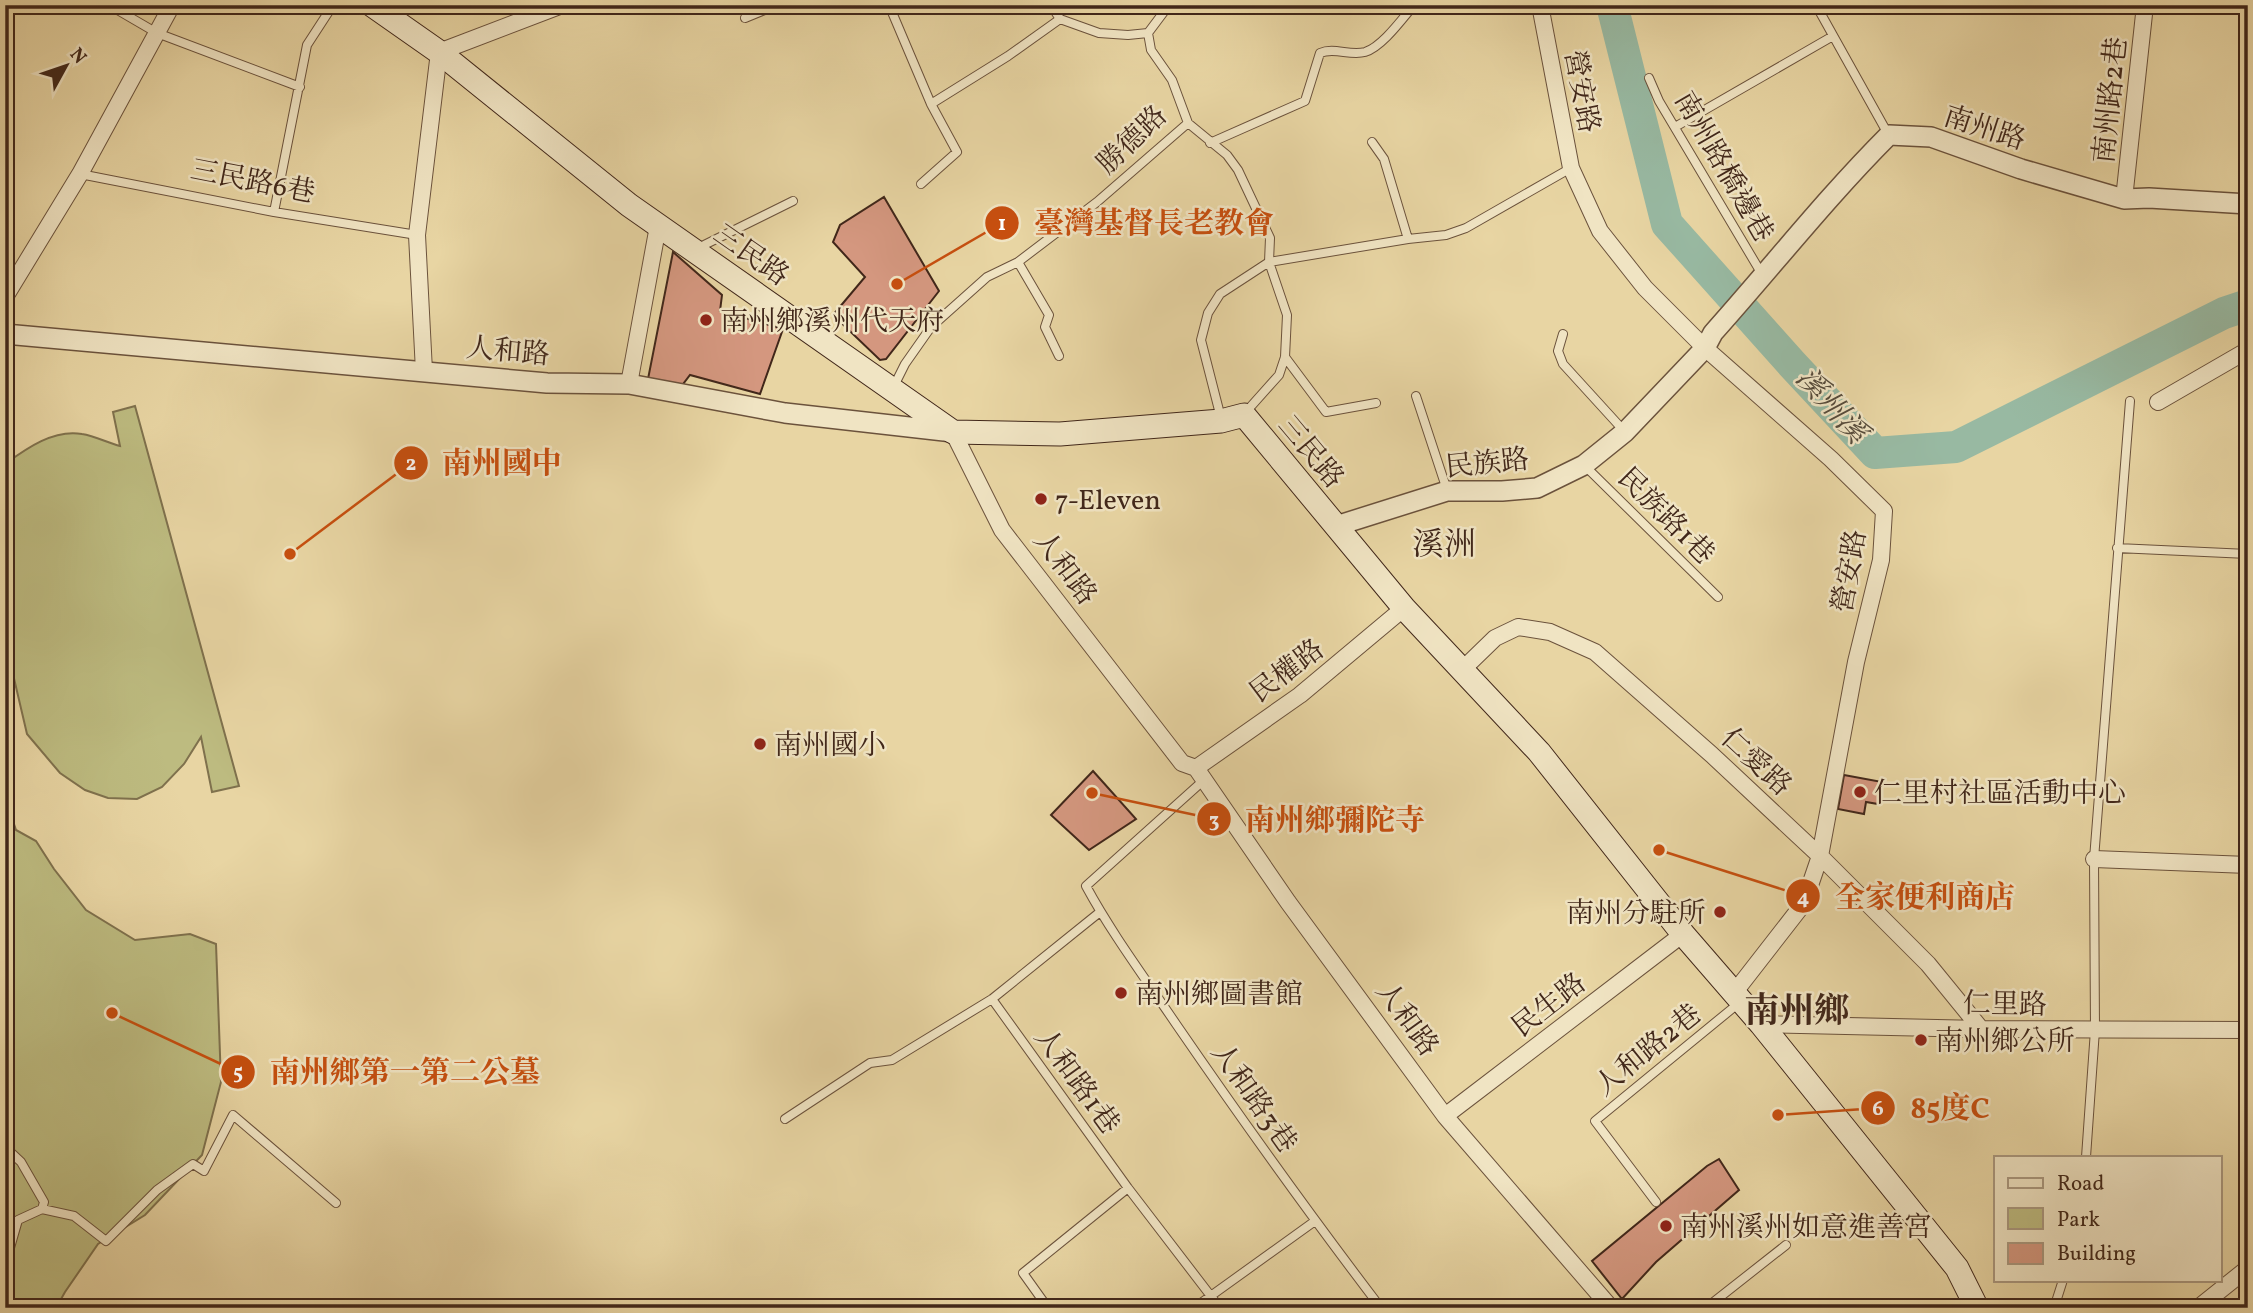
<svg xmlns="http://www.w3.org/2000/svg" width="2253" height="1313" font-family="Vollkorn,'Noto Serif TC',serif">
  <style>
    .green { fill: #bdbb80; stroke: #7f714d; stroke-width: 2 }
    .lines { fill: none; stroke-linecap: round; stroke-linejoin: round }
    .river { stroke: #98b9a2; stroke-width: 32 }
    .building { fill: #d4977f; stroke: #41271a; stroke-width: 2 }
    .service-casing { stroke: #6b523c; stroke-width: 10 }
    .minor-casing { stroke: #6b523c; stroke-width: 18 }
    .tertiary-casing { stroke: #6b523c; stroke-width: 22 }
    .secondary-casing { stroke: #41271a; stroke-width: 25 }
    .service { stroke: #f0e4c3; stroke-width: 8 }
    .minor { stroke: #f0e4c3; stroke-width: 16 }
    .tertiary { stroke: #f0e4c3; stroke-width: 19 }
    .secondary { stroke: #f0e4c3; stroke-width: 23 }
    .poi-dot { fill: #8f2418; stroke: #f0e4c3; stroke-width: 2.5 }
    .labels { text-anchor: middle; stroke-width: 5; stroke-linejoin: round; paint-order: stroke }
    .street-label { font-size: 28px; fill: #41271a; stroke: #f0e4c3 }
    .poi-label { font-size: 28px; fill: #41271a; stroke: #f0e4c3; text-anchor: start }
    .water-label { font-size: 30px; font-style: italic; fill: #574c3c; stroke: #f0e4c3 }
    .quarter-label { font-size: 32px; fill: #41271a; stroke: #f0e4c3 }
    .district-label { font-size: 35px; font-weight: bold; fill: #41271a; stroke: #f0e4c3 }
    .leader { fill: none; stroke: #c74f0f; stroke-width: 2.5 }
    .callout-dot { fill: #c74f0f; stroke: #f0e4c3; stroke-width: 2.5 }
    .mark-label { font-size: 21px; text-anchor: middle; font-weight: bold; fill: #fff }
    .callout-label { font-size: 30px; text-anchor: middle; font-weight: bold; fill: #c74f0f; stroke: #f0e4c3; stroke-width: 5; stroke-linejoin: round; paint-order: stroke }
  </style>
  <rect width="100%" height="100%" fill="#e8d5a3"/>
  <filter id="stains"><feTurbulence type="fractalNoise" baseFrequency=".00286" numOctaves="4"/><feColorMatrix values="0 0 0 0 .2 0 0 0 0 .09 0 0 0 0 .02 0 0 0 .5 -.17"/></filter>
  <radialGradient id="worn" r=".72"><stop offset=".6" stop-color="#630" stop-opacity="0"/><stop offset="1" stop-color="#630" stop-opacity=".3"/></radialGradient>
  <path class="green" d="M135,406l104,380 -27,6 -11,-55 -17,27 -22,23 -25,12 -29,-1 -23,-8 -25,-17 -33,-39 -22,-94v-176c22,-16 49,-35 77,-30 13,2 26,9 38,12l-7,-34z
    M5,797l11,33 20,11 18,28 32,41 49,30 55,-6 26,10 5,138 -19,73 -57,60 -47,29 -33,48 -9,16h-51z"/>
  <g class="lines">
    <path class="river" d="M1612,5l55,219 125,140 83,89 81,-6 268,-134 24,-8"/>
  </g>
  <path class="building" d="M884,197l55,94 -53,68 -6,1 -47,-45 32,-38 -32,-35 7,-17z
    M673,252l49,43 -2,16 63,18 -23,65 -70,-19 -10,13 -32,-9z
    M1093,771l43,48 -47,31 -38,-35z
    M1844,775l38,7 -4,22 -12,-2 -2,12 -26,-5z
    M1719,1159l20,31 -83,72 -34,37 -30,-38 115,-95z"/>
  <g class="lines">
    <g class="service-casing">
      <path id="service" d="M109,5l48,28 143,54
        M889,5l42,99 77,-48 52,-37
        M1051,5l9,14 39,14 29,2 20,-2
        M1816,5l72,129
        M745,18l32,-13
        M1649,78l10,23 104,175
        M1188,123l39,32 11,15 32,68 -1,24 18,53 -2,42 -6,18 -34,38
        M1675,127l158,-91
        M1372,142l12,17 24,80
        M1210,143l95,-42 15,-48c14,-6 30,3 45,-1 17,-5 37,-33 49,-47
        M80,174l194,38 143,23
        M921,184l36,-32 -26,-48
        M274,212l33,-167 26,-40
        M696,249l97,-48
        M1018,262l31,53 -4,12 14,29
        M1563,334l-5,17 5,13 62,68
        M1285,357l41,55 50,-9
        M893,388l12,-24 26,-37 56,-50 31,-15 79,-60 91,-79 -16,-43 -21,-30 -3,-17 21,-28
        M1416,396l31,94
        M1221,418l-20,-78 7,-27 12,-19 49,-32 139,-23 38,-4 20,-7 105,-60
        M1584,465l134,132
        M2117,548l131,6
        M1204,780l-118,106c26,48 59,92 90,138 66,96 134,191 205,284
        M992,999l136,189 92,120
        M785,1119l85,-56 22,-3 100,-61 108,-87
        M5,1147l16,15 23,40 -2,7
        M2086,1157l9,-127 -1,-171 36,-458
        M1656,1202l-61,-81 144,-118
        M5,1265l13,-45 24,-11 32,7 32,25 51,-51 36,-26 11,7 29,-56 103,88
        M1048,1308l-25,-35 105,-85
        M1194,1308l121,-87
        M1706,1308l80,-63
        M2054,1308l9,-28"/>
    </g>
    <g class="minor-casing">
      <path id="minor" d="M1540,5l31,163 29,63 45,57 60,60 126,111 53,52 -3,49 -25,102 -36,194 -16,47 -70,90
        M2124,199l21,-194
        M5,297l75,-123 92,-169
        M424,371l-7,-136 22,-183 123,-47
        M629,384l29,-158
        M2158,402l90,-52
        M953,432l49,98 180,233 14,5 92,134 157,214 166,192
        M1461,671l34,-33 23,-11 32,5 45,20 117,103 108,101 108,108 53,65
        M1196,768l104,-73 104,-87
        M2094,859l154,6
        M1761,1024l220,5 267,1
        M1445,1116l238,-182
        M2198,1308l50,-40"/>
    </g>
    <g class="tertiary-casing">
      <path id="tertiary" d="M5,334l542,49 82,1 156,29 168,19
        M1336,526l111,-35h55l35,-3 47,-23 41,-33 80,-84 8,-15c59,-66 114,-136 176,-198l42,2 90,32 103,30 25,-1 99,6"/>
    </g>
    <g class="secondary-casing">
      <path id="secondary" d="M372,5l67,47 190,153 324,227 107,2 161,-13 23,-6 160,193 135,144 144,182 78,90 196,244 20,40"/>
    </g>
    <use href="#service" class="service"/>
    <use href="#minor" class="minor"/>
    <use href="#tertiary" class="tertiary"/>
    <use href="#secondary" class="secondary"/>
  </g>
  <g class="poi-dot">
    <circle cx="706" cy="320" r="7"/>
    <circle cx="1041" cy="499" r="7"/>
    <circle cx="760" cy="744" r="7"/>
    <circle cx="1860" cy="792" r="7"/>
    <circle cx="1720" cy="912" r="7"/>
    <circle cx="1121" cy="993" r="7"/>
    <circle cx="1921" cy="1040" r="7"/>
    <circle cx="1666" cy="1226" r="7"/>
  </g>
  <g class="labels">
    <g class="street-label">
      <text transform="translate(1583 91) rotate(79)" y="10">營安路</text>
      <text transform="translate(2109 100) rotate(-84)" y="10">南州路2巷</text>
      <text transform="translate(1985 127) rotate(18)" y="10">南州路</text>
      <text transform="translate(1131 139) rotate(-44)" y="10">勝德路</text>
      <text transform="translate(1725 166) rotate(60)" y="10">南州路橋邊巷</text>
      <text transform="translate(253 180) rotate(11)" y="10">三民路6巷</text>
      <text transform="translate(752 254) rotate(35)" y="10">三民路</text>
      <text transform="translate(508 350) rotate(5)" y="10">人和路</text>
      <text transform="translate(1312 451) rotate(50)" y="10">三民路</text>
      <text transform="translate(1487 462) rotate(-6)" y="10">民族路</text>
      <text transform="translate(1667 515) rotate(45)" y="10">民族路1巷</text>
      <text transform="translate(1066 567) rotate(53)" y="10">人和路</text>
      <text transform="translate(1848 571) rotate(-80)" y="10">營安路</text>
      <text transform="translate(1286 670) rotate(-37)" y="10">民權路</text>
      <text transform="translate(1757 761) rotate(43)" y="10">仁愛路</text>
      <text transform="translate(2005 1003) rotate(1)" y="10">仁里路</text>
      <text transform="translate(1548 1004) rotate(-38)" y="10">民生路</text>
      <text transform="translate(1408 1018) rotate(54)" y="10">人和路</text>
      <text transform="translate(1647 1049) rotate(-39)" y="10">人和路2巷</text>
      <text transform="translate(1078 1080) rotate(54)" y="10">人和路1巷</text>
      <text transform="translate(1255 1097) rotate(55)" y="10">人和路3巷</text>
    </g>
    <g class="poi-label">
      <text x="720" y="330">南州鄉溪州代天府</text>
      <text x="1055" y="509">7-Eleven</text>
      <text x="774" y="754">南州國小</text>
      <text x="1874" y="802">仁里村社區活動中心</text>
      <text x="1706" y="922" text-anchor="end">南州分駐所</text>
      <text x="1135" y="1003">南州鄉圖書館</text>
      <text x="1935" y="1050">南州鄉公所</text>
      <text x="1680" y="1236">南州溪州如意進善宮</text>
    </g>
    <g class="water-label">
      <text transform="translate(1832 405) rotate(48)" y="10">溪州溪</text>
    </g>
    <g class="quarter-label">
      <text x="1444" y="555">溪洲</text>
    </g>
    <g class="district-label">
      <text x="1797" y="1022">南州鄉</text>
    </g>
  </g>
  <path class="leader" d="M897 284L1002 223M290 554L411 463M1092 793L1214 819M1659 850L1803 896M112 1013L238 1072M1778 1115L1878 1108"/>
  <g class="callout-dot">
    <circle cx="897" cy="284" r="7"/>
    <circle cx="290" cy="554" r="7"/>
    <circle cx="1092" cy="793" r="7"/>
    <circle cx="1659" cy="850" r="7"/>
    <circle cx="112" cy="1013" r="7"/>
    <circle cx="1778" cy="1115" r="7"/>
    <circle cx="1002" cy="223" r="18"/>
    <circle cx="411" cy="463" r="18"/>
    <circle cx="1214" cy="819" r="18"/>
    <circle cx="1803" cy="896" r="18"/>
    <circle cx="238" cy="1072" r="18"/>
    <circle cx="1878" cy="1108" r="18"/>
  </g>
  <g class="mark-label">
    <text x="1002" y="230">1</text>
    <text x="411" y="470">2</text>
    <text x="1214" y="827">3</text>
    <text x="1803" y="904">4</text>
    <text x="238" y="1079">5</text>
    <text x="1878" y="1115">6</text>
  </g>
  <g class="callout-label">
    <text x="1154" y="233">臺灣基督長老教會</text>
    <text x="502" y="473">南州國中</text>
    <text x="1335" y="830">南州鄉彌陀寺</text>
    <text x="1925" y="907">全家便利商店</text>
    <text x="405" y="1082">南州鄉第一第二公墓</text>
    <text x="1950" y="1118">85度C</text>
  </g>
  <rect width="2253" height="1313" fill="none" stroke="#e8d5a3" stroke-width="28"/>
  <rect x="7" y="7" width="2239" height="1299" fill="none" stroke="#41271a" stroke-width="3.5"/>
  <rect x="14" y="14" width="2225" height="1285" fill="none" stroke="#41271a" stroke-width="2"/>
  <rect x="1994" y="1156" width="228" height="126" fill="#f0e4c3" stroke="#aa987f" stroke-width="2"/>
  <rect x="2008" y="1178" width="35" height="10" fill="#f0e4c3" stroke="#aa987f" stroke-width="2"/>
  <text x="2057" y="1190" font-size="21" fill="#41271a">Road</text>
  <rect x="2008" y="1208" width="35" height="21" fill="#bdbb80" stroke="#aa987f" stroke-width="2"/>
  <text x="2057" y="1226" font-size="21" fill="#41271a">Park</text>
  <rect x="2008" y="1243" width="35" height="21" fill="#d4977f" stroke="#aa987f" stroke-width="2"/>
  <text x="2057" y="1260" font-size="21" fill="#41271a">Building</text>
  <g transform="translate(66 66) rotate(50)" stroke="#f0e4c3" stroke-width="5" paint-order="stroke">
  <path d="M0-5L12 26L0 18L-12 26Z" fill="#41271a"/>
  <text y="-10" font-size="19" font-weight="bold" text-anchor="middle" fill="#41271a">N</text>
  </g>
  <rect width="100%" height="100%" filter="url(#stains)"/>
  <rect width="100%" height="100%" fill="url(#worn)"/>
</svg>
